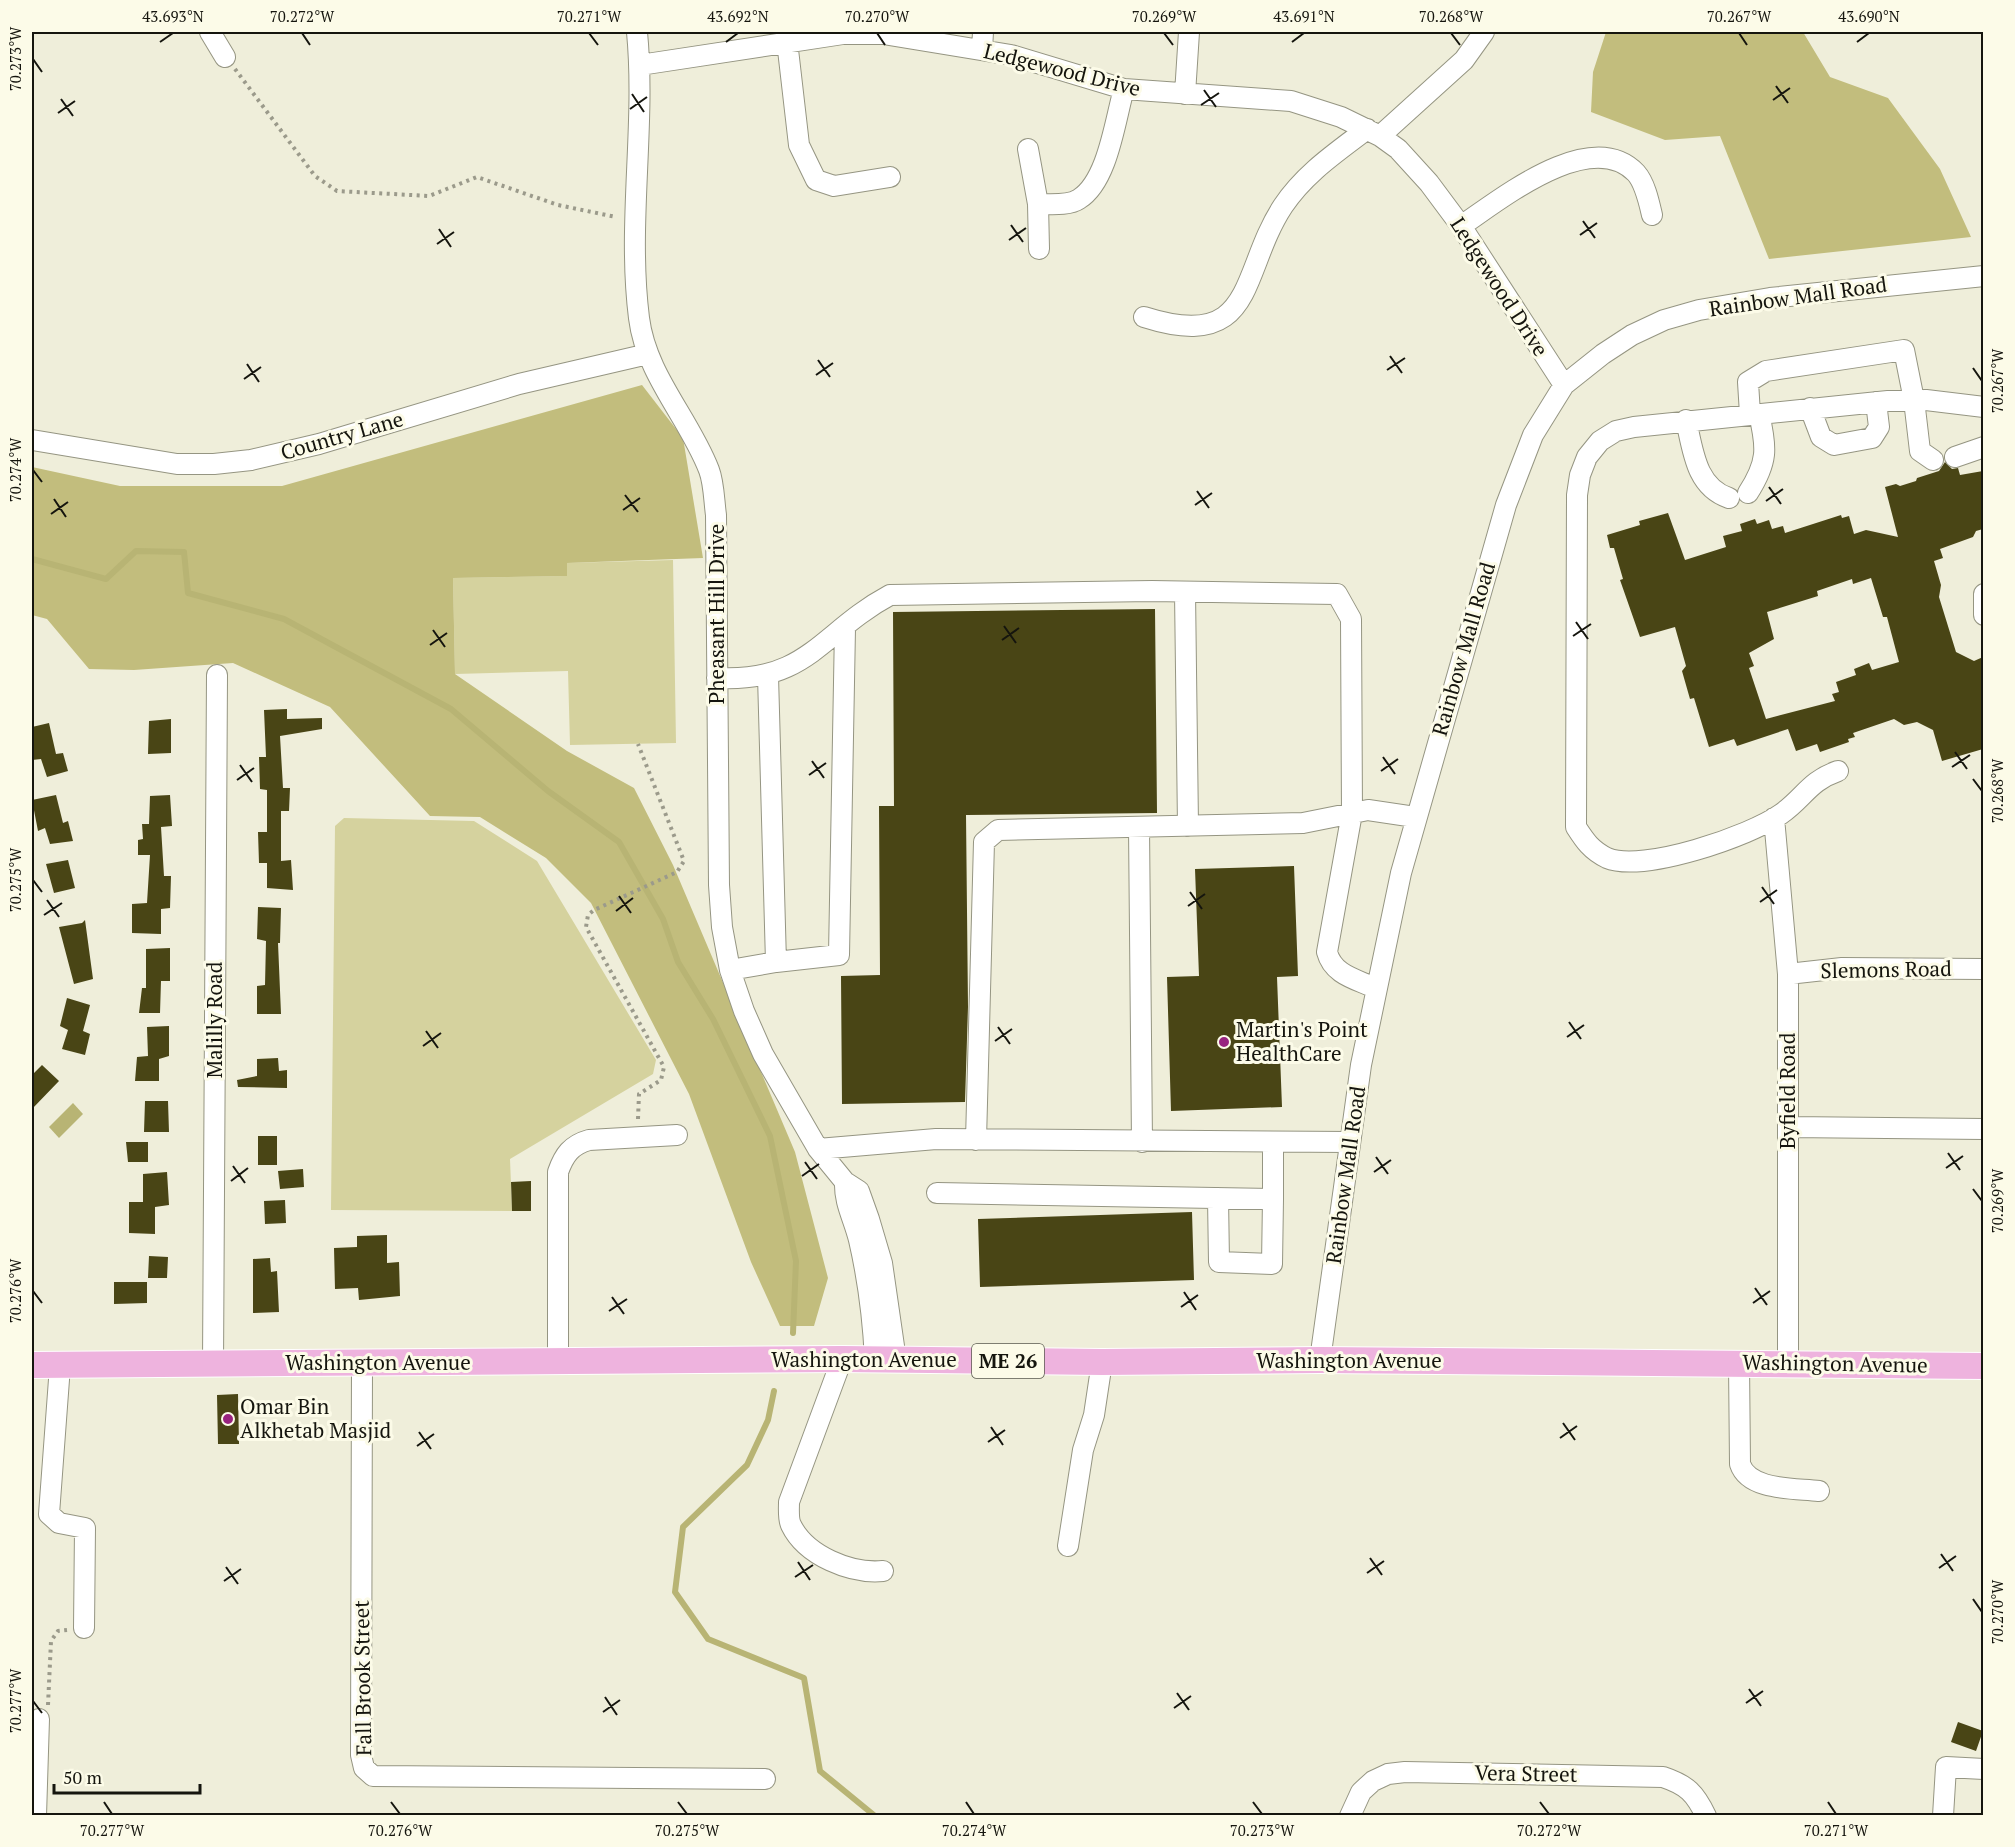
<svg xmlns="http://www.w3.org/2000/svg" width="2015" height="1847" font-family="'PT Serif',serif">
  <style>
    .green { fill: #d5d29e }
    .forest { fill: #c2bd7d }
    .water { fill: #b8b474 }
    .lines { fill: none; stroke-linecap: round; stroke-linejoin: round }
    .stream { stroke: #b8b474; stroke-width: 6 }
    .building { fill: #494515; fill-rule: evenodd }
    .minor-casing { stroke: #959582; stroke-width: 22 }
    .major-casing { stroke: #fff; stroke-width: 28 }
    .path { stroke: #9b9a8b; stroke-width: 4; stroke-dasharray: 3 4.5; stroke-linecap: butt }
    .minor { stroke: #fff; stroke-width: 20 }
    .major { stroke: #eeb3de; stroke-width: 26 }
    .ticks { fill: none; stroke: #15150e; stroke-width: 2 }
    .poi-dot { fill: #98237f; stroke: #fcfbe8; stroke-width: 2 }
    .labels { text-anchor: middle; stroke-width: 6; stroke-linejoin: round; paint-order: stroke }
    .shield { fill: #fcfbe8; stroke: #5a5a4f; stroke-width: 1.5 }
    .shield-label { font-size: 20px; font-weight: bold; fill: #15150e }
    .street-label { font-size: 21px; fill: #15150e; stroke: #fcfbe8 }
    .poi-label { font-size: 21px; fill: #15150e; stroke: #fcfbe8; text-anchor: start }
    .neatline { fill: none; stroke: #15150e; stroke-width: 2 }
    .ticks-label { font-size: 15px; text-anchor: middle; fill: #15150e }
  </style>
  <rect width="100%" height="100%" fill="#efeeda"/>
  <path class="green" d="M673,560l3,183 -106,2 -2,-74 -113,3 -2,-96 113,-2v-13z
    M344,818l130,3 63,40 119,199 -3,14 -143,85 2,52 -181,-1 4,-384z"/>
  <path class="forest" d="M1606,32h197l27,45 58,21 52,71 31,68 -202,22 -49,-123 -55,4 -74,-28 2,-40z
    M642,385l41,53 20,120 -136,5v13l-114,2 2,96 112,77 67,37 39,77 122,287 33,126 -14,48h-34l-29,-64 -62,-168 -98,-191 -45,-45 -66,-41 -50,-1 -100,-109 -97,-44 -99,7 -45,-1 -42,-50 -15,-4v-148l88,19h162z"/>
  <path class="water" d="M73,1103l10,11 -24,24 -10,-11z"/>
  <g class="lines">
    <path class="stream" d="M32,559l74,20 30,-28 48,1 4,41 96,26 167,90 97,82 71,51 44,77 15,43 35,57 57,117 26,125 -3,72
      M774,1391l-6,29 -21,45 -64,62 -8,65 33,47 96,39 16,93 55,45"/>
  </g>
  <path class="building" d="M1945,462l7,7 6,-1 2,7 23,-4v58l-7,2 -3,6 -33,12 3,9 -9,3 7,24 -2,12 17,55 18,9 9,-4v92l-41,12 -9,-31 -16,-8 -13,3 -10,-6 -41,14 2,4 -7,2 1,3 -29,10 -3,-8 -21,7 -8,-22 -51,17 -3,-7 -25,8 -15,-49 -4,1 -8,-28 4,-5 -11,-39 -35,10 -20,-57 3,-1 -9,-31h-4l-3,-13 33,-10 -1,-4 29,-8 17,47 41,-13 -3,-11 19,-5 -2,-7 15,-5 2,5 12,-4 3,9 11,-3 2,7 56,-18 1,3 7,-2 5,18 12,-4 32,7 -13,-50 11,-3 4,2 16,-5 1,-3 22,-7zM1871,578l12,39h4l12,45 -27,8 -3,-7 -15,6 2,6 -20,7 3,10 -7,2 3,7 -69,18 -17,-51 5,-2 -5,-13 25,-14 -7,-27 51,-16 -1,-5 35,-12 1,5z
    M1155,609l2,204 -191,2 2,192 -3,95 -123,2 -1,-128 39,-1 -1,-169h15l-1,-194z
    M287,709v10l35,-1v11l-42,7 3,52h7l-1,23h-8v50l10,-1 2,30 -26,-2v-25h-8l-1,-31h9v-42l-7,-1 -1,-32h7l-2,-47z
    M171,719v34l-23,1 1,-33z
    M49,723l7,31 7,-1 5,18 -21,6 -6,-18 -9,1v-33z
    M56,795l7,28 5,-2 5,20 -23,3 -5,-16 -7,3 -6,-31z
    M170,795l2,31 -11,1 3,49h7l-1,32 -9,1v25l-29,-1v-29l15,-1 3,-48h-12v-15l5,-1 -1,-15h7l1,-28z
    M68,860l7,28 -21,5 -8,-29z
    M1294,866l4,110 -21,1 5,130 -111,4 -4,-134 32,-1 -4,-107z
    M258,907l23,1 -1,35h-2l3,71h-24v-28l8,-1 1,-44 -9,-2z
    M85,920l8,59 -19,5 -15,-57 23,-4z
    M170,948v33h-9l-1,32h-21l3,-25h4v-39z
    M67,998l23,7 -7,26 7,3 -5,21 -23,-6 6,-19 -8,-4z
    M169,1026v30l-10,3v22h-24l2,-24 11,-1 -1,-29z
    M278,1058l1,13 8,-1v18l-49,-1 -1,-7 20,-4v-17z
    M42,1065l17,16 -27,28v-34z
    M145,1101h23l1,31h-25z
    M258,1136h19v29h-19z
    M126,1142h22v20h-20z
    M303,1169l1,18 -24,2 -2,-18z
    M167,1172l2,33 -14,2v27l-26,-1v-31h14v-28z
    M531,1181v30h-19l-1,-29z
    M285,1200l1,23 -21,1 -1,-23z
    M1192,1212l2,68 -214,7 -2,-68z
    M387,1235v28l12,-1 1,34 -41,4 -1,-12 -23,1 -1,-41 23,-1v-11z
    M149,1256l19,1 -1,21h-19z
    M270,1258l1,14 6,-1 2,41 -26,1v-54z
    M114,1282h33v21l-33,1z
    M238,1394l1,50h-21l-1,-49z
    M1958,1722l25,9 -7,20 -25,-9z"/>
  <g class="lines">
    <g class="minor-casing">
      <path id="minor" d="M210,32l15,25
        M637,32c9,94 -10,191 2,286 7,57 50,100 70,152 5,13 5,31 7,45l3,370 3,42 8,43 14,41 19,43 55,95 27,33 14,9 10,28 13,44 14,97
        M787,41l12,104 17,35 18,6 56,-9
        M982,50l1,-18
        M640,65l203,-31h40l128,21 113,34 167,12 50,16 39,19 18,13 31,34 32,43 103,159
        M1185,94l4,-62
        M1380,136l84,-76 20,-28
        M1028,149l10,55 1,45
        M1038,204c12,0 31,2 41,-5 29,-18 36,-79 45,-110
        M1461,226c40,-27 130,-100 175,-53 9,10 13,29 16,42
        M1144,317c113,36 95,-44 139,-111 22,-33 54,-54 84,-77
        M1810,408l11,29 13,8 38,-7 7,-11 -3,-25
        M1750,414l-2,-32 18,-11 138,-21 10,50 6,51 13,9
        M1686,420c7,31 10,67 43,78
        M32,440l145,24h37l37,-4 68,-16 200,-60 129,-30
        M1955,457l29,-10
        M1748,493c20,-31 19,-45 11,-79
        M1185,592l3,234
        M1984,594v21
        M717,678c91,5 104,-46 173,-83l262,-4 185,3 14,25 1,194 -25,139c6,23 29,27 48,36
        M1838,771c-29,10 -34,27 -57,43 -31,22 -138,59 -174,44 -16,-8 -22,-17 -31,-31l1,-332 3,-20 7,-18 13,-16 16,-10 18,-4 254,-26 38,-1 58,7
        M1774,818l14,156v390
        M1139,827l3,315
        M776,962l63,-7 6,-327
        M730,970l46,-8 -8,-286
        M1788,974l54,-6 142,1
        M1789,1127l195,2
        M976,1140l8,-298 14,-12 305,-7 65,-13 47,7
        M818,1149l118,-10 414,3
        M845,1182c-1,21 9,37 14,58 9,39 14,79 16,119
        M937,1193l336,6v-57
        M1218,1198l1,64 53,2 1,-65
        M842,1359l-53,143c0,7 -1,17 2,23 15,31 60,49 92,46
        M1320,1360l41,-295 40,-192 105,-368 27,-70 31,-50 39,-31 29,-19 32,-15 35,-10 71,-12 214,-22
        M558,1362v-190c6,-17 13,-27 31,-32l88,-5
        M1739,1363l1,101c9,27 55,24 79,27
        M213,1364l4,-689
        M362,1364l-1,391 3,13 9,8 392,3
        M60,1366l-11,148 10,9 26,5 -1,100
        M1068,1546l15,-96 11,-35 8,-53
        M36,1816l3,-97
        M1350,1816l11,-24 12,-11 15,-7 17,-2 258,5c24,8 32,16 43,39
        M1943,1816l3,-49 38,2"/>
    </g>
    <g class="major-casing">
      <path id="major" d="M32,1365l810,-6 260,3 218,-2 664,6"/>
    </g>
    <path class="path" d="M235,69l80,107 22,15 92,5 48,-19 81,28 58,12
      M638,1119l1,-25 22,-14 3,-13 -78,-140 2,-12 6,-5 83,-38 7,-11 -46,-117
      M48,1705l3,-64 7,-10 9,-1"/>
    <use href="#minor" class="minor"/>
    <use href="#major" class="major"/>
  </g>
  <path class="ticks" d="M302,33l8,12M589,33l9,12M877,33l8,12M1164,33l9,12M1451,33l9,12M1739,33l8,12M160,42l13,-9M726,42l12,-9M1292,42l12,-9M1857,42l12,-9M33,59l9,13M1776,86l12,17M1204,90l12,17M632,94l12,18M61,99l12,17M1773,100l17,-12M1201,105l18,-12M630,109l17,-12M58,113l17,-12M1583,221l12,17M1011,225l12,17M439,229l12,18M1580,235l17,-12M1009,240l17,-12M437,244l17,-12M1390,356l12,17M818,360l12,17M247,364l12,18M1973,368l9,13M1387,370l18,-12M816,375l17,-12M244,379l17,-12M33,470l9,12M1769,487l12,17M1197,491l12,17M625,495l13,17M54,499l12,18M1766,501l17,-12M1195,505l17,-12M623,510l17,-12M51,514l17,-12M1576,622l12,17M1004,626l12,17M433,630l12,17M1573,636l18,-12M1002,640l17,-12M430,645l17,-12M1955,752l12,17M1383,757l12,17M812,761l12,17M240,765l12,17M1952,767l18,-12M1381,771l17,-12M809,775l17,-12M1973,779l9,12M237,780l17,-12M33,880l9,12M1762,887l12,17M1190,892l12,17M619,896l12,17M47,900l12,17M1760,902l17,-12M1188,906l17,-12M616,911l17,-13M44,915l18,-12M1569,1022l12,17M998,1027l12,17M426,1031l12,17M1567,1037l17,-12M995,1041l17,-12M423,1046l18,-13M1948,1153l12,17M1376,1157l12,17M805,1162l12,17M233,1166l12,17M1946,1168l17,-12M1374,1172l17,-12M802,1176l17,-12M231,1181l17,-13M1973,1189l9,12M1755,1288l12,17M33,1291l9,12M1184,1292l12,18M612,1297l12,17M1753,1303l17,-12M1181,1307l17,-12M609,1311l18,-12M1563,1423l12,17M991,1427l12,18M419,1432l12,17M1560,1438l17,-12M988,1442l17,-12M417,1446l17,-12M1941,1554l12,17M1370,1558l12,17M798,1562l12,18M226,1567l12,17M1939,1568l17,-12M1367,1573l17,-12M795,1577l18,-12M224,1581l17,-12M1973,1599l9,13M1749,1689l12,17M1177,1693l12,17M605,1697l12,18M33,1701l9,12M1746,1703l17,-12M1174,1708l17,-12M603,1712l17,-12M104,1802l8,12M391,1802l9,12M678,1802l9,12M966,1802l8,12M1253,1802l9,12M1540,1802l9,12M1828,1802l8,12"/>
  <g class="poi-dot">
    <circle cx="1224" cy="1042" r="6"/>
    <circle cx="228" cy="1419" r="6"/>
  </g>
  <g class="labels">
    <rect class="shield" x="972" y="1344" width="72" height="34" rx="4.5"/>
    <g class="shield-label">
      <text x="1008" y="1368">ME 26</text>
    </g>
    <g class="street-label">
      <text transform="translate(1062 70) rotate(14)" y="7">Ledgewood Drive</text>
      <text transform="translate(1499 287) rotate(57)" y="7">Ledgewood Drive</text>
      <text transform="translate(1798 297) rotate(-8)" y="7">Rainbow Mall Road</text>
      <text transform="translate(342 436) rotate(-16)" y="7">Country Lane</text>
      <text transform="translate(717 614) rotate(-90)" y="7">Pheasant Hill Drive</text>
      <text transform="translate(1464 649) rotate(-74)" y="7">Rainbow Mall Road</text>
      <text transform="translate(1886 970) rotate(-1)" y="7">Slemons Road</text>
      <text transform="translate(215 1020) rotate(-90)" y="7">Malilly Road</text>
      <text transform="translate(1788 1091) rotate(-90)" y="7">Byfield Road</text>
      <text transform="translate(1346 1175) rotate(-82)" y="7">Rainbow Mall Road</text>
      <text x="864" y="1367">Washington Avenue</text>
      <text x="1349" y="1368">Washington Avenue</text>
      <text x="378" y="1370">Washington Avenue</text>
      <text transform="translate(1835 1364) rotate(1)" y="7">Washington Avenue</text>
      <text transform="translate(363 1678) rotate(-91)" y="7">Fall Brook Street</text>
      <text transform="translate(1526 1774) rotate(1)" y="7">Vera Street</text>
    </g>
    <g class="poi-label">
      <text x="1236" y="1037">Martin's Point<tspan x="1236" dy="24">HealthCare</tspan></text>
      <text x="240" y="1414">Omar Bin<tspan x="240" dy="24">Alkhetab Masjid</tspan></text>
    </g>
  </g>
  <rect width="2015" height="1847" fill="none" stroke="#fcfbe8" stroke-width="66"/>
  <path d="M54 1784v9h146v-9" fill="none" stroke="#15150e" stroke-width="3"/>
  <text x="63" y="1784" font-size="18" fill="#15150e" stroke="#fcfbe8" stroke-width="4.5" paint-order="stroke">50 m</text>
  <rect x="33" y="33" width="1949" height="1781" class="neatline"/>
  <g class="ticks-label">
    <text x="173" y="22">43.693°N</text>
    <text x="302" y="22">70.272°W</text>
    <text x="589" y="22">70.271°W</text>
    <text x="738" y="22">43.692°N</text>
    <text x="877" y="22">70.270°W</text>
    <text x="1164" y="22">70.269°W</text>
    <text x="1304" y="22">43.691°N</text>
    <text x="1451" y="22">70.268°W</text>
    <text x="1739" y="22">70.267°W</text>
    <text x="1869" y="22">43.690°N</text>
    <text transform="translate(16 59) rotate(-90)" y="5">70.273°W</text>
    <text transform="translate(1998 381) rotate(-90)" y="5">70.267°W</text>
    <text transform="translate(16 470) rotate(-90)" y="5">70.274°W</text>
    <text transform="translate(1998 791) rotate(-90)" y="5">70.268°W</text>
    <text transform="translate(16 880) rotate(-90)" y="5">70.275°W</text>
    <text transform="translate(1998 1201) rotate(-90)" y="5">70.269°W</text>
    <text transform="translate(16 1291) rotate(-90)" y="5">70.276°W</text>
    <text transform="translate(1998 1612) rotate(-90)" y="5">70.270°W</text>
    <text transform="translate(16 1701) rotate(-90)" y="5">70.277°W</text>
    <text x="112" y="1836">70.277°W</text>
    <text x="400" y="1836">70.276°W</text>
    <text x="687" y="1836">70.275°W</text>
    <text x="974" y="1836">70.274°W</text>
    <text x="1262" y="1836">70.273°W</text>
    <text x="1549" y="1836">70.272°W</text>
    <text x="1836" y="1836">70.271°W</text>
  </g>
</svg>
